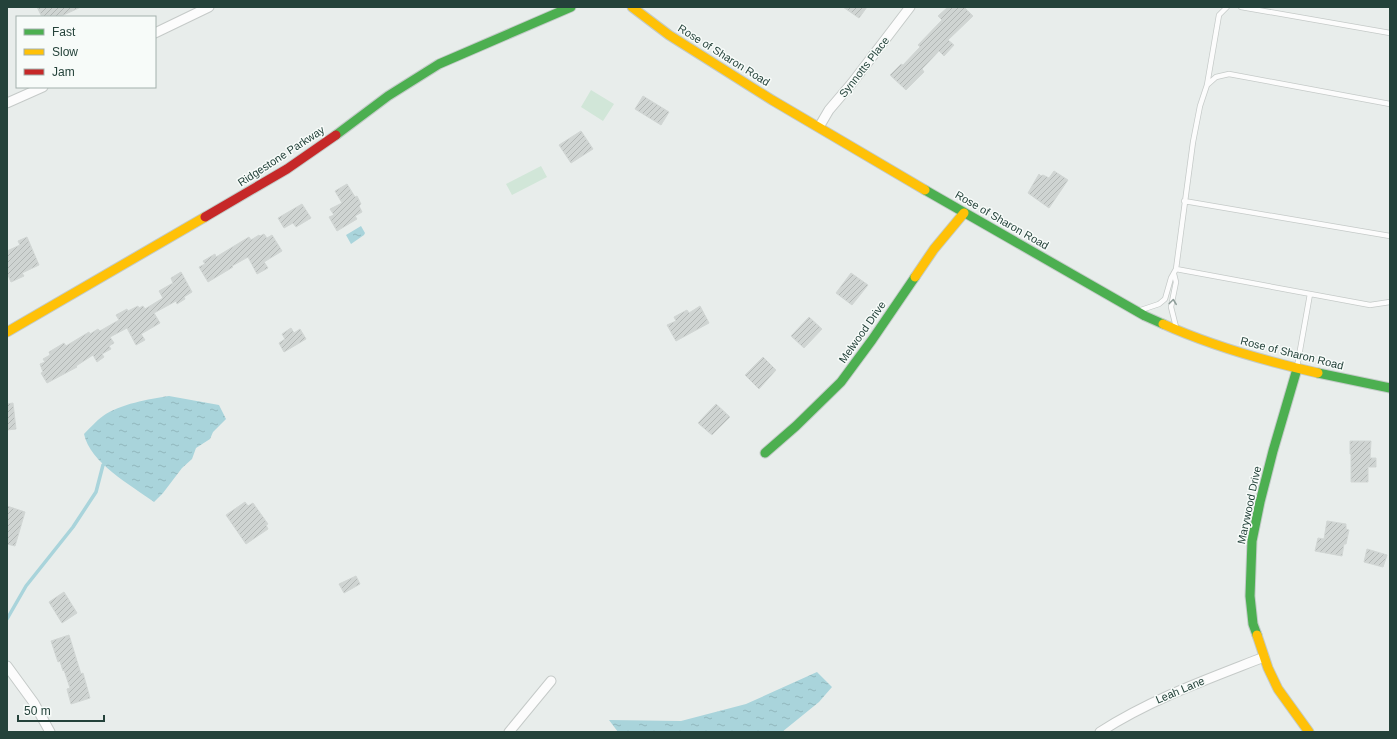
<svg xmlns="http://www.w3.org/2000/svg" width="1397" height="739" font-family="Helvetica,sans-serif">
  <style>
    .green { fill: #d1e6d8 }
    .water { fill: url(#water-ripples) }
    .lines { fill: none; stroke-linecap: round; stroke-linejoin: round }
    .stream { stroke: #a9d4db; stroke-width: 3.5 }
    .building { fill: url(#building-hatch); stroke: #d1d6d4 }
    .lane-casing { stroke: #c5cac8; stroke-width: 6 }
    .street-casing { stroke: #c5cac8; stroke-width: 11 }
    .fast-casing { stroke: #c3cbc8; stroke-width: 11 }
    .slow-casing { stroke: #c3cbc8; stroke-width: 11 }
    .jam-casing { stroke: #c3cbc8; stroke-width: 11 }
    .lane { stroke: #fcfcfc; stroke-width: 4.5 }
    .street { stroke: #fcfcfc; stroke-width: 9 }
    .fast { stroke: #4caf50; stroke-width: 9 }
    .slow { stroke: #ffc107; stroke-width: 9 }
    .jam { stroke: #c62828; stroke-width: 9 }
    .oneway { stroke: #909f9b }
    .labels { text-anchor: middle; stroke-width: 3; stroke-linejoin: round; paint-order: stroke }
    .street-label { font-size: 11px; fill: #24423a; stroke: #f7fbf9 }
  </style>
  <defs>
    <pattern id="water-ripples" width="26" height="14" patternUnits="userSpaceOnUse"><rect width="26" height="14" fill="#a9d4db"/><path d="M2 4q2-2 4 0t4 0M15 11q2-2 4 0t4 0" fill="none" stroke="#91b7bd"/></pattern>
    <pattern id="building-hatch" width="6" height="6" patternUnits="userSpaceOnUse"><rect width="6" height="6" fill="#cfd4d2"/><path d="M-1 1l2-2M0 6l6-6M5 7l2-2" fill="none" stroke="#b2b7b5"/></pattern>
  </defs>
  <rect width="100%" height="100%" fill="#e8edeb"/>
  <path class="green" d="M591,90l23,14 -11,17 -22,-14z
    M541,166l6,11 -35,18 -6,-11z"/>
  <path class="water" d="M361,226l4,7 -1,2 -13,9 -5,-9z
    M169,396l50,9 7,14 -13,13 -3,7 -14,9 -4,11 -10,9 -19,25 -9,9c-23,-17 -64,-39 -70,-68 6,-6 12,-13 19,-18 17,-12 46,-17 66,-20z
    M817,672l15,15 -13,15 -37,30h-164l-9,-12 72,1 65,-17z"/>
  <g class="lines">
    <path class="stream" d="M7,619l19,-33 47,-59 23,-35 7,-27 3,-2"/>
  </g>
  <path class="building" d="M37,7h44l-22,10h-17z
    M843,7h24l-8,11z
    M948,7h16l9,9 -25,24 6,5 -10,11 -5,-5 -17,18 2,3 -18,18 -16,-15 11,-11 2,1 17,-18 -2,-2 24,-25 -4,-4z
    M643,96l26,16 -8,13 -26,-16z
    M581,131l12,18 -22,14 -12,-18z
    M1054,171l14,9 -19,28 -21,-15 11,-19 2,2 2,-1 6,3z
    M347,184l8,13 2,-1 4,8 -2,2 3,6 -7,4 2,3 -20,12 -8,-14 5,-2 -4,-6 12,-6 -7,-12z
    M302,204l9,14 -15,9 -3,-4 -9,5 -6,-10z
    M264,234l3,4 5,-3 10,16 -18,11 4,6 -11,6 -9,-17 -16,9 1,1 -25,15 -9,-15 6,-3 -2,-3 12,-7 1,3 33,-20 2,3 8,-5 1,1z
    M27,237l12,28 -17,8 2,3 -13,6 -4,-9v-22l13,-6 -2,-4z
    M181,272l11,20 -8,5 1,2 -8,5 -1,-3 -22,12 6,10 -19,11 4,6 -9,5 -9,-17 -17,9 4,6 -5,3 2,3 -9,5 2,3 -7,5 -4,-7 -17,11 1,1 -30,16 -6,-10 2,-1 -3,-8 5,-2 -2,-3 7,-4 -1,-3 15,-9 2,3 23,-14 1,2 8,-5 2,2 19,-11 -3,-5 11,-6 1,2 10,-5 1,2 4,-2 2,3 18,-11 -4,-7 14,-8 -2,-5z
    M851,273l17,12 -16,20 -16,-12z
    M700,306l9,17 -33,18 -9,-16 9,-4 -2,-4 13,-7 2,3z
    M809,317l13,12 -18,19 -13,-12z
    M291,328l3,5 6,-4 6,10 -22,13 -5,-9 6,-4 -3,-5z
    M763,357l13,13 -17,19 -14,-14z
    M13,403l3,26 -9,1v-26z
    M716,404l14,13 -18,18 -14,-12z
    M1350,441h21l-1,17h6v9h-8v15h-17v-28h-1z
    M245,502l3,4 5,-3 15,21 -2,1 2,4 -22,15 -20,-29z
    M7,506l18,6 -10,34 -8,-2z
    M1327,521l19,3v5l3,1 -3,14h-2l-2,12 -27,-5 3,-13 6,1z
    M1367,549l20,6 -4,12 -19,-5z
    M356,576l4,8 -16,9 -5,-9z
    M64,592l13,21 -15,10 -13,-21z
    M69,635l12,39 2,-1 7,25 -19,6 -4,-15 3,-1 -6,-18 -1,1 -3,-10 -2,1 -7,-21z"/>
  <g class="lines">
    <g class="lane-casing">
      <path id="lane" d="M1241,7l149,26
        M1207,85l9,-8 13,-3 161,30
        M1184,201l206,35
        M1176,269l194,36 20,-3
        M1174,274l2,8 -5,25 5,20
        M1141,310l18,-6 6,-5 6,-21 5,-9 17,-127 7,-36 7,-21 12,-70 8,-8
        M1297,367l13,-73"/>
    </g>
    <g class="street-casing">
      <path id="street" d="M155,33l54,-26
        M7,103l36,-16
        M819,127l10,-17 23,-27 58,-76
        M7,666l27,37 16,29
        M509,732l42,-51
        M1100,732c51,-33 108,-53 164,-75"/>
    </g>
    <g class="fast-casing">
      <path id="fast" d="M336,135l52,-39 51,-32 132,-57
        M925,190l220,126 18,8
        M1318,373l72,15
        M765,453l31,-27 45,-44 31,-42 43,-63
        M1257,635l-4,-11 -3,-28 2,-55 8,-39 13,-51 24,-82"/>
    </g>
    <g class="slow-casing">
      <path id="slow" d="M632,7l37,28 103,65 153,90
        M915,277l19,-28 30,-36
        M1163,324c49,22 102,37 155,49
        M7,332l198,-115
        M1257,635l11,33 10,21 31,43"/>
    </g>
    <g class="jam-casing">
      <path id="jam" d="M205,217l82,-48 49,-34"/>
    </g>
    <use href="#lane" class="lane"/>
    <use href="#street" class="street"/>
    <use href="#fast" class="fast"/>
    <use href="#slow" class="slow"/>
    <use href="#jam" class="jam"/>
  </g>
  <defs><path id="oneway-chevron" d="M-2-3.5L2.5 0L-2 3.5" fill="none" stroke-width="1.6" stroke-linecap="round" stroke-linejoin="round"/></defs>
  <use class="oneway" href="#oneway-chevron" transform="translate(1173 302) rotate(-83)"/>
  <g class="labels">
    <g class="street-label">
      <text transform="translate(724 55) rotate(32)" y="4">Rose of Sharon Road</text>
      <text transform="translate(864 67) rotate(-52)" y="4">Synnotts Place</text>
      <text transform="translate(281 156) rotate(-33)" y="4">Ridgestone Parkway</text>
      <text transform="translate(1002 220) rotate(30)" y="4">Rose of Sharon Road</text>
      <text transform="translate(862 332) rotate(-55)" y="4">Melwood Drive</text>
      <text transform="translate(1292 353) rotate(14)" y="4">Rose of Sharon Road</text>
      <text transform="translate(1249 505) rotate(-78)" y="4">Marywood Drive</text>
      <text transform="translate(1180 690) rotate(-23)" y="4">Leah Lane</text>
    </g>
  </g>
  <rect width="1397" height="739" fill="none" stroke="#24423a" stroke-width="16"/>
  <rect x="16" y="16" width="140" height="72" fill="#f7fbf9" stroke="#a3b1ad"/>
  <rect x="24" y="29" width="20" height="6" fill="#4caf50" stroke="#a3b1ad"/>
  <text x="52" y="36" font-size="12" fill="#24423a">Fast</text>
  <rect x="24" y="49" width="20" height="6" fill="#ffc107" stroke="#a3b1ad"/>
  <text x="52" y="56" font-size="12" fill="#24423a">Slow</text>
  <rect x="24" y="69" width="20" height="6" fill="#c62828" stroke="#a3b1ad"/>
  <text x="52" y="76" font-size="12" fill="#24423a">Jam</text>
  <path d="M18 715v6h86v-6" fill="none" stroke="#24423a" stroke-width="2"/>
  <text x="24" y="715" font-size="12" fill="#24423a" stroke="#f7fbf9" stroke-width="3" paint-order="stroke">50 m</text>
</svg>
